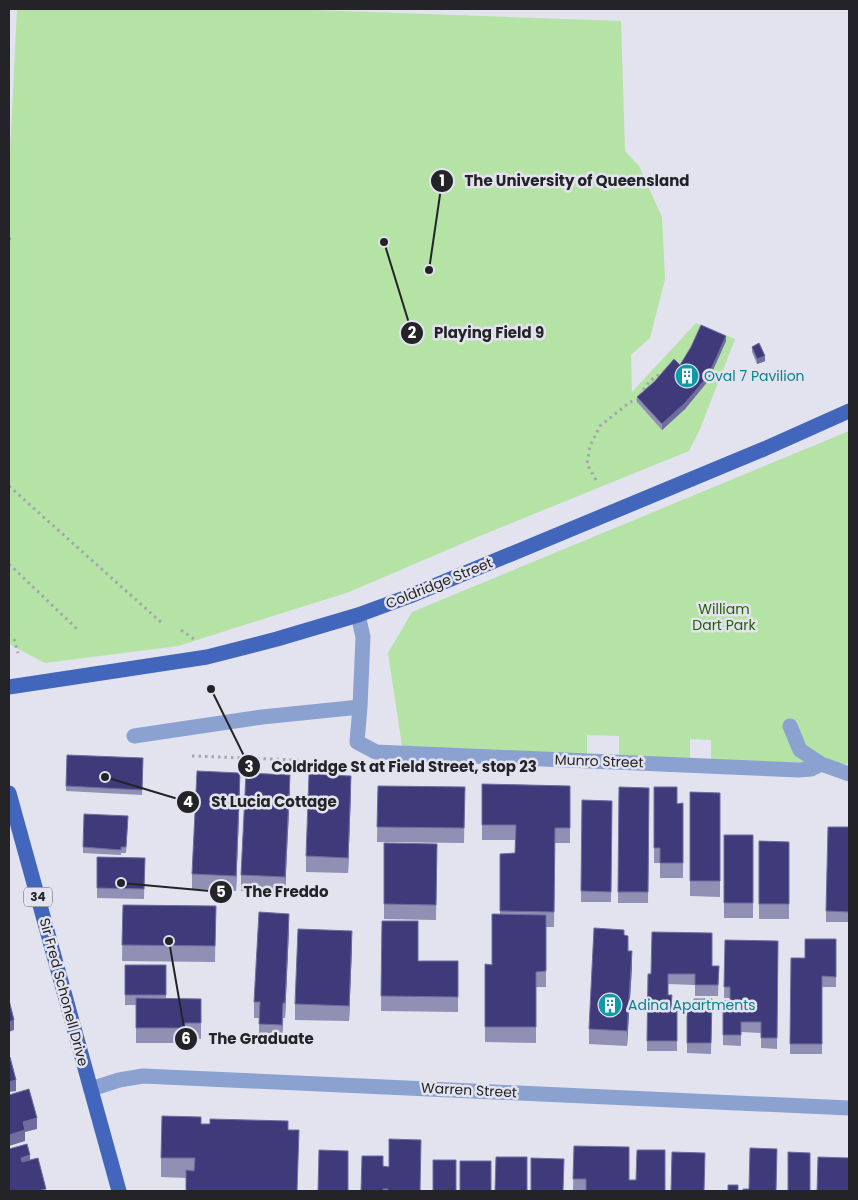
<svg xmlns="http://www.w3.org/2000/svg" width="858" height="1200" font-family="Poppins,sans-serif">
  <style>
    .green { fill: #b5e2a5 }
    .lines { fill: none; stroke-linecap: round; stroke-linejoin: round }
    .path { stroke: #a4a5ae; stroke-width: 3; stroke-dasharray: 2.5 4; stroke-linecap: butt }
    .minor { stroke: #8ba2d1; stroke-width: 15 }
    .major { stroke: #4266bb; stroke-width: 15 }
    .wall { fill: #908fb4 }
    .shaded-wall { fill: #706d9e }
    .building { fill: #3f3b7b; stroke: #706d9e }
    .labels { text-anchor: middle; stroke-width: 5; stroke-linejoin: round; paint-order: stroke }
    .shield { fill: #e2e3ee; stroke: #5d5d63; stroke-width: 1 }
    .shield-label { font-size: 12px; font-weight: bold; fill: #242428 }
    .culture-label { font-size: 14px; fill: #0d838f; stroke: #e2e3ee; text-anchor: start }
    .street-label { font-size: 14px; fill: #242428; stroke: #e2e3ee }
    .park-label { font-size: 14px; fill: #256201; stroke: #e2e3ee }
    .leader { fill: none; stroke: #242428; stroke-width: 2 }
    .callout-dot { fill: #242428; stroke: #e2e3ee; stroke-width: 2 }
    .mark-label { font-size: 15px; text-anchor: middle; font-weight: bold; fill: #fff }
    .callout-label { font-size: 15px; text-anchor: middle; font-weight: bold; fill: #242428; stroke: #e2e3ee; stroke-width: 5; stroke-linejoin: round; paint-order: stroke }
  </style>
  <rect width="100%" height="100%" fill="#e2e3ee"/>
  <path class="green" d="M17,9h268l336,12 4,130 14,15 23,51 3,62 -15,59 -19,17 1,37 64,-69 39,16 -35,90 -11,22 -207,84 -133,57 -171,54 -133,17 -36,-19v-470z
    M849,431v333l-138,-4v-20l-21,-1v20l-71,-4v-19l-32,-1v20l-185,-9 -14,-93 24,-41z"/>
  <g class="lines">
    <path class="path" d="M9,238l4,4
      M596,480l-9,-16 3,-18 10,-20 30,-24 8,-2c8,-16 12,-21 28,-29
      M9,486l154,138
      M9,564l68,65
      M181,630l13,9
      M14,639l4,14
      M192,756l107,4"/>
    <path class="minor" d="M358,615l5,22 -3,70 -3,35 19,10 423,18 12,-1 10,-5
      M790,726l10,24 21,14 28,10
      M134,736l128,-19 98,-10
      M91,1089l28,-9 24,-4 706,32"/>
    <path class="major" d="M9,687l198,-30 70,-18 81,-24 52,-19 354,-147 85,-38
      M9,793l110,398"/>
  </g>
  <path class="wall" d="M726,341l-18,40 -23,28 -23,21 -25,-28v-5l43,-32z
    M752,347l13,14 -8,3 -5,-12z
    M67,755l76,3 -1,37 -76,-4z
    M482,784l88,2v57h-15l-1,84h-8v60h-10v56l-51,-1v-78l7,1 8,-51v-60l15,-1v-13h-33z
    M378,786l87,1 -1,56 -87,-1z
    M619,787l30,1 -1,115h-30z
    M654,787l23,17 6,-1v75h-23v-15h-6z
    M240,788l-4,103 -44,-2v-15z
    M290,790l-5,103 -44,-2v-16z
    M351,791l-3,82 -42,-1v-16z
    M690,792l30,1v104l-30,-1z
    M582,800l30,1 -1,101h-30z
    M128,822l-2,31h-5v2l-38,-2v-6z
    M849,827v95h-23v-11z
    M724,835h29v83h-29z
    M759,841l30,1v77h-30z
    M384,843l53,1 -1,76 -52,-1z
    M97,857l48,1 -1,41 -47,-1z
    M123,905l93,1 -1,56 -93,-1z
    M382,921l36,40h40v51l-77,-1z
    M289,929l-4,89h-2l-1,22 -23,-1v-21h-5v-16z
    M624,935l8,32 -5,79 -38,-2v-15z
    M836,939v48h-14v67h-32l1,-96h14z
    M725,940l53,1 -1,108 -16,-1v-15l-20,-1v14l-18,-1v-44h7v-3h-6z
    M352,947l-3,74 -54,-1v-16z
    M125,965h41v33l35,1v40l-16,-1 -1,5h-48v-38h-11z
    M712,966h7l-1,30h-23v-11l-27,-1v11l4,13h5v43h-30l1,-77z
    M712,999l-1,55 -24,-1v-42h7z
    M201,1124l87,6 11,20 -113,28 -25,-1v-19z
    M574,1146l55,34 36,11 -92,-1z
    M383,1166l6,1 31,24h-59z"/>
  <path class="shaded-wall" d="M726,336v5l-18,40 -23,28 -23,21v-6z
    M765,356v5l-8,3v-5z
    M240,773v15l-4,103v-15z
    M290,775v15l-5,103v-16z
    M351,776v15l-3,82v-15z
    M289,914v15l-4,89v-15z
    M352,931v16l-3,74v-15z
    M632,951v16l-5,79v-15z
    M283,1003v15l-1,22v-15z
    M14,1020v10l-5,2v-10z
    M16,1080v11l-7,1v-10z
    M37,1118v11l-12,3v9l-16,5v-11l14,-13z
    M30,1155v6l-9,2v-5z"/>
  <path class="building" d="M701,325l25,11 -18,40 -23,27 -23,21 -25,-27 18,-16 19,-22 6,6 11,-18z
    M759,343l6,13 -8,3 -5,-12z
    M67,755l76,3 -1,32 -76,-4z
    M197,771l43,2 -4,103 -44,-2z
    M246,773l44,2 -5,102 -44,-2z
    M309,774l42,2 -3,82 -42,-2z
    M482,784l88,2v42h-15l-1,84 -54,-1v-57l15,-1 1,-28h-34z
    M378,786l87,1 -1,41 -87,-1z
    M619,787l30,1 -1,104h-30z
    M654,787h23v17l6,-1v60h-23v-15h-6z
    M690,792l30,1v88h-30z
    M582,800l30,1 -1,91 -30,-1z
    M84,814l44,2 -2,31h-5v3l-38,-3z
    M828,827h21v85l-23,-1z
    M724,835h29v68h-29z
    M759,841l30,1v62h-30z
    M384,843l53,1 -1,61 -52,-1z
    M97,857l48,1 -1,31 -47,-1z
    M123,905l93,1 -1,40 -93,-1z
    M259,912l30,2 -4,89h-2l-1,22 -23,-1 1,-22h-6z
    M492,914l54,1v56l-10,1v55h-51v-63l7,1z
    M382,921h36v40h40v36l-77,-1z
    M594,928l30,2v5l4,1v15h4l-5,80 -38,-2z
    M298,929l54,2 -3,75 -54,-2z
    M652,932l60,1v33h7l-1,19h-23v-11h-27v21h4l-1,13h6v33h-30l1,-67h3z
    M805,939h31v38l-14,-1v68h-32l1,-86h14z
    M725,940l53,1 -1,97h-16v-16h-20v13h-18v-34h7v-14h-6z
    M125,965h41v30h-41z
    M136,998l65,1v24h-16l-1,5h-48z
    M694,999h18l-1,44h-24v-32h7z
    M9,1000l5,20 -5,2z
    M9,1057h1l6,23 -7,2z
    M29,1089l8,29 -14,4 2,8 -16,5v-40z
    M162,1116l39,1v7h9v-5l78,2v9h11l-2,61h-111v-21l8,1 1,-13h-34z
    M389,1139l32,1 -1,51h-32v-2h-5v2h-22l1,-35h21v10l6,1z
    M27,1144l3,11 -9,3 1,4 16,-4 8,31 -8,2h-29v-42z
    M574,1146l55,1v33h7l1,-30h28v41h-79v-12h-13z
    M750,1148l27,1 -1,42h-33v-2h6z
    M319,1150l29,1v40h-30z
    M672,1152l33,1 -1,38h-33z
    M788,1152l22,1v38h-22z
    M496,1157h31v34h-32z
    M818,1157l31,1v33h-32z
    M531,1158l33,1 -1,32h-32z
    M433,1160h23v31h-23z
    M460,1161h31v30h-31z
    M728,1185h10v6h-10z"/>
  <defs>
    <g id="building-disc" transform="scale(1.25)"><circle r="9.5" fill="#0f9aa8" stroke="#e2e3ee"/><path d="M-4-6H4V6H1V3H-1V6H-4ZM-2.5-4.3h1.7v1.8h-1.7ZM.8-4.3h1.7v1.8H.8ZM-2.5-1h1.7V.8h-1.7ZM.8-1h1.7V.8H.8Z" fill="#fff"/></g>
  </defs>
  <g fill-rule="evenodd">
    <use href="#building-disc" x="687" y="376"/>
    <use href="#building-disc" x="610" y="1005"/>
  </g>
  <g class="labels">
    <rect class="shield" x="24" y="887.5" width="28" height="19" rx="4"/>
    <g class="shield-label">
      <text x="38" y="901">34</text>
    </g>
    <g class="culture-label">
      <text x="704" y="381">Oval 7 Pavilion</text>
      <text x="628" y="1010">Adina Apartments</text>
    </g>
    <g class="street-label">
      <text transform="translate(439 583) rotate(-22)" y="5">Coldridge Street</text>
      <text transform="translate(599 761) rotate(2)" y="5">Munro Street</text>
      <text transform="translate(64 992) rotate(75)" y="5">Sir Fred Schonell Drive</text>
      <text transform="translate(469 1090) rotate(3)" y="5">Warren Street</text>
    </g>
    <g class="park-label">
      <text x="724" y="614">William<tspan x="724" dy="16">Dart Park</tspan></text>
    </g>
  </g>
  <path class="leader" d="M429 270L442 181M384 242L412 333M211 689L249 766M105 777L188 802M121 883L221 892M169 941L186 1039"/>
  <g class="callout-dot">
    <circle cx="429" cy="270" r="5"/>
    <circle cx="384" cy="242" r="5"/>
    <circle cx="211" cy="689" r="5"/>
    <circle cx="105" cy="777" r="5"/>
    <circle cx="121" cy="883" r="5"/>
    <circle cx="169" cy="941" r="5"/>
    <circle cx="442" cy="181" r="12"/>
    <circle cx="412" cy="333" r="12"/>
    <circle cx="249" cy="766" r="12"/>
    <circle cx="188" cy="802" r="12"/>
    <circle cx="221" cy="892" r="12"/>
    <circle cx="186" cy="1039" r="12"/>
  </g>
  <g class="mark-label">
    <text x="442" y="186">1</text>
    <text x="412" y="338">2</text>
    <text x="249" y="772">3</text>
    <text x="188" y="807">4</text>
    <text x="221" y="897">5</text>
    <text x="186" y="1044">6</text>
  </g>
  <g class="callout-label">
    <text x="577" y="186">The University of Queensland</text>
    <text x="489" y="338">Playing Field 9</text>
    <text x="404" y="772">Coldridge St at Field Street, stop 23</text>
    <text x="274" y="807">St Lucia Cottage</text>
    <text x="286" y="897">The Freddo</text>
    <text x="261" y="1044">The Graduate</text>
  </g>
  <rect width="858" height="1200" fill="none" stroke="#242428" stroke-width="20"/>
</svg>
